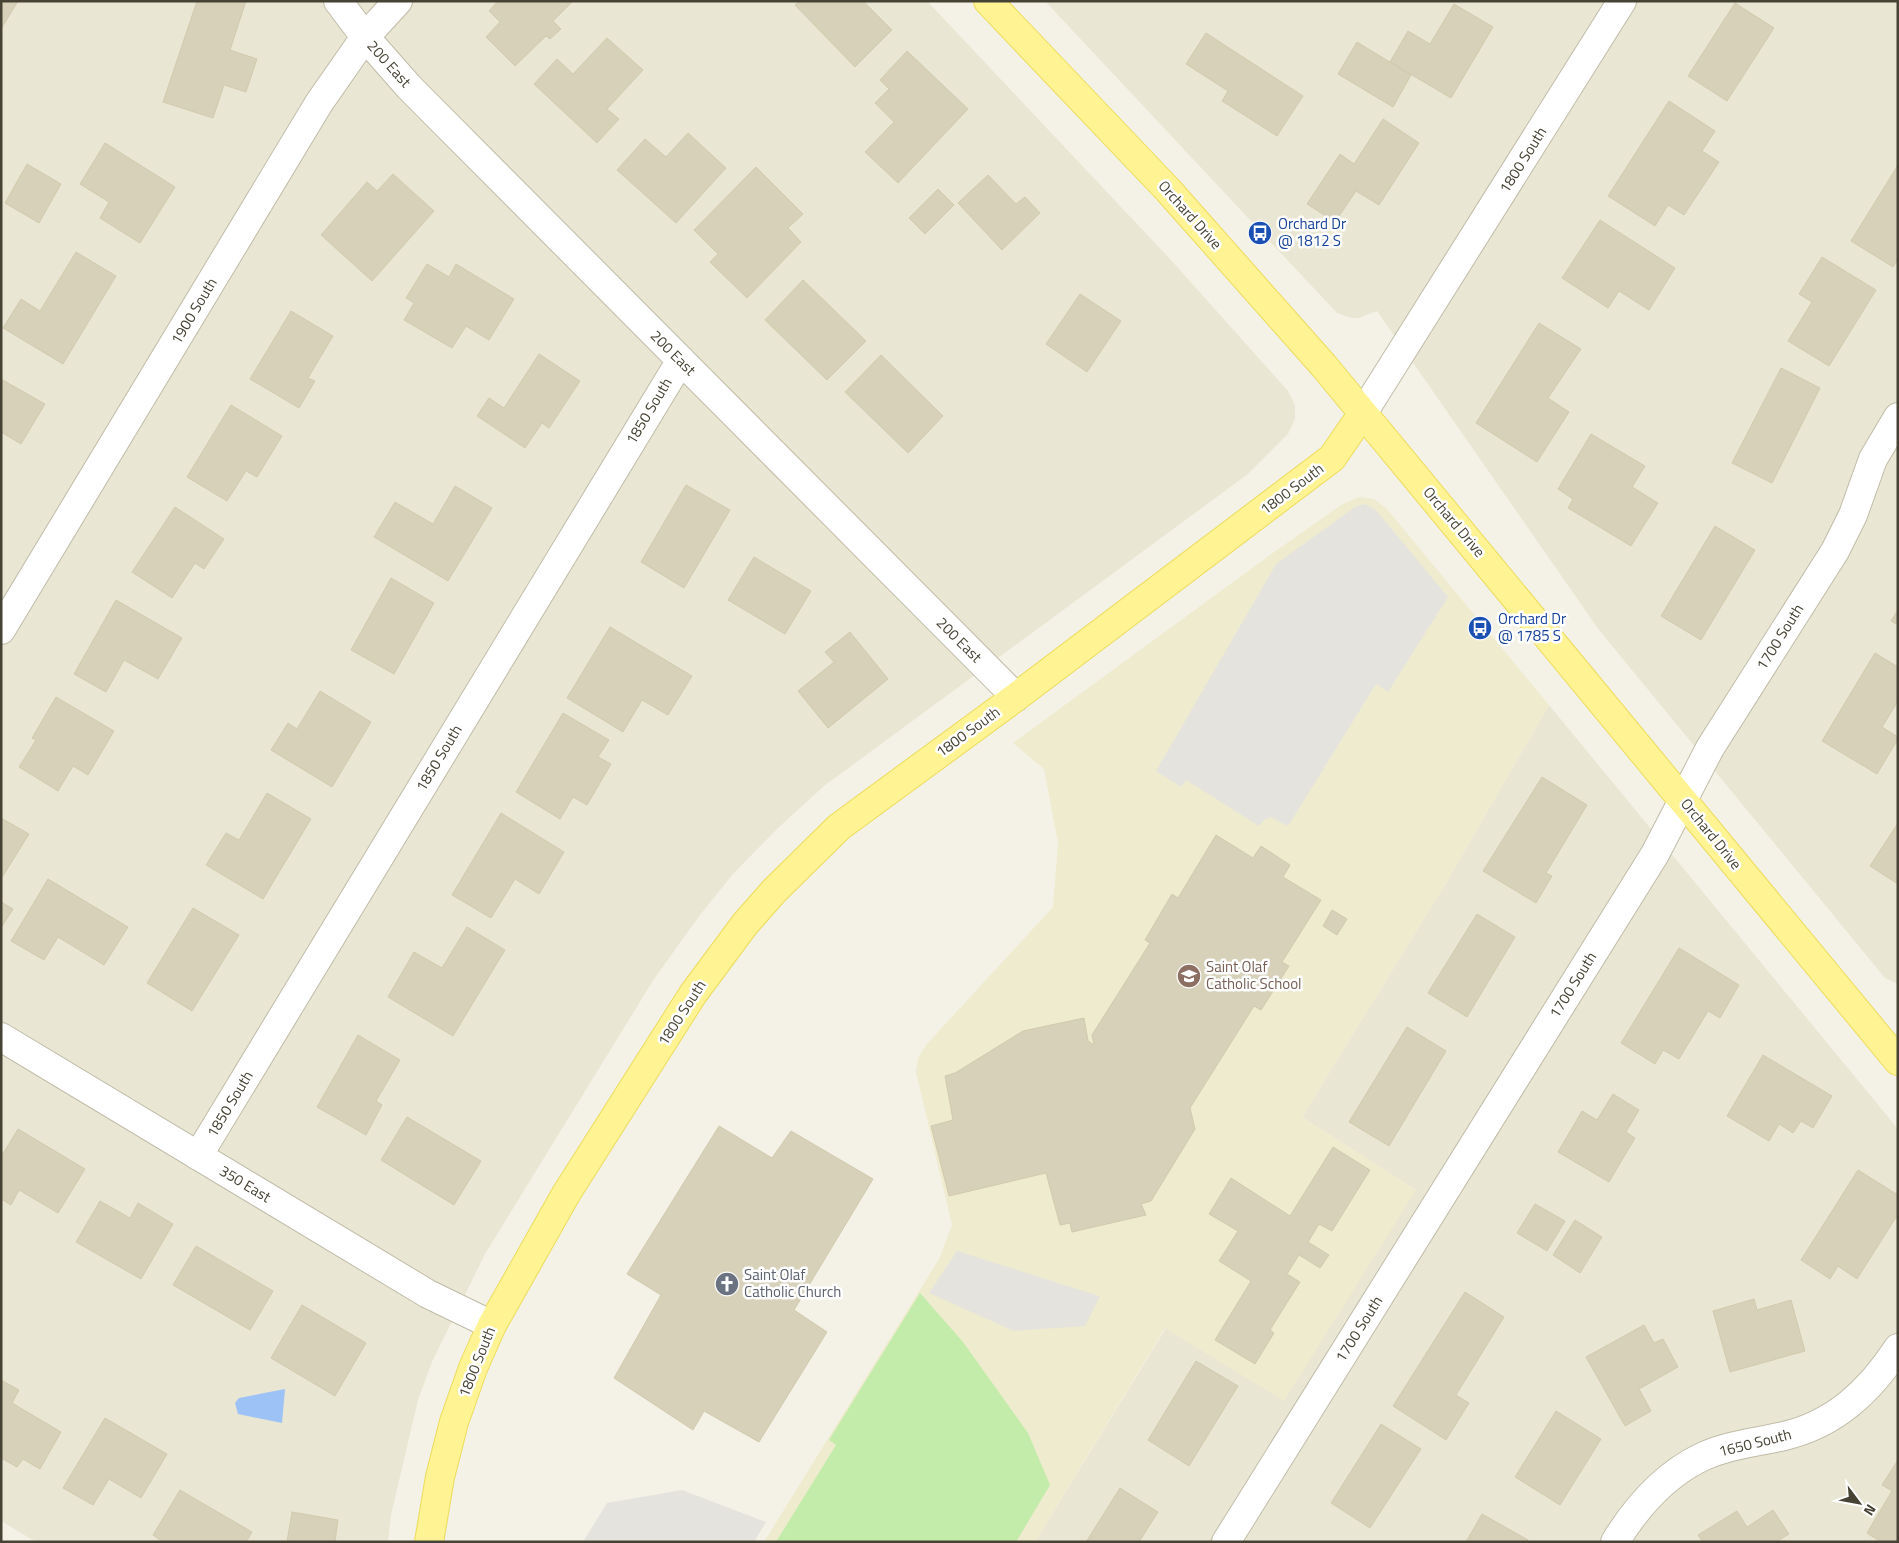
<svg xmlns="http://www.w3.org/2000/svg" width="1899" height="1543" font-family="'Titillium Web',sans-serif">
  <style>
    .residential { fill: #e9e6d3 }
    .education { fill: #eeebce }
    .green { fill: #c3ecab }
    .parking { fill: #e5e3de }
    .water { fill: #9dc2f6 }
    .building { fill: #d7d1ba; stroke: #d2caad }
    .lines { fill: none; stroke-linecap: round; stroke-linejoin: round }
    .minor-casing { stroke: #c0bca8; stroke-width: 30 }
    .major-casing { stroke: #eddb5b; stroke-width: 30 }
    .minor { stroke: #fff; stroke-width: 28 }
    .major { stroke: #fff394; stroke-width: 28 }
    .labels { text-anchor: middle; stroke-width: 5; stroke-linejoin: round; paint-order: stroke }
    .street-label { font-size: 15px; fill: #474334; stroke: #fff }
    .transit-label { font-size: 15px; fill: #164399; stroke: #fff; text-anchor: start }
    .education-label { font-size: 15px; fill: #785e54; stroke: #fff; text-anchor: start }
    .worship-label { font-size: 15px; fill: #5b616d; stroke: #fff; text-anchor: start }
  </style>
  <rect width="100%" height="100%" fill="#f4f2e6"/>
  <path class="residential" d="M1,1h926l243,258 118,132 7,14v14l-7,15 -40,40 -424,312 -46,42 -45,46 -33,41 -46,64 -169,275 -53,108 -14,38 -27,115 -3,27h-352l-35,-21z
    M1045,1h853v983l-13,-6 -286,-348 -222,-319 -18,7h-8l-14,-5z
    M1549,705l349,424v413h-863l131,-214 250,-138 -114,-73 144,-234z"/>
  <path class="education" d="M1359,497l15,2 13,10 162,196 -103,178 -144,234 114,73 -132,211 -119,-73 -130,214h-271l175,-283 13,-34 -36,-153 2,-14 8,-13 127,-138 5,-64 -14,-74 -31,-26 257,-188 71,-50z"/>
  <path class="green" d="M920,1293l43,49 65,91 22,52 -34,57h-240l60,-97 -7,-5z"/>
  <path class="parking" d="M1365,504l10,5 73,88 -60,95 -12,-8 -88,142 -17,-9 -7,3 -5,6 -73,-46 -5,7 -25,-16 120,-207 79,-57z
    M957,1251l142,45h1l-15,30 -71,5 -85,-38z
    M682,1490l84,32 -12,20h-171l24,-39z"/>
  <path class="water" d="M285,1389l-3,34 -44,-9 -3,-11 4,-5z"/>
  <path class="building" d="M1,1h17l-17,28z
    M197,1h49l-16,49 27,9 -11,33 -22,-7 -11,33 -50,-16z
    M498,1h75l-20,20 8,8 -11,10 -4,-3 -31,30 -29,-29 14,-15 -11,-11z
    M799,1h64l29,29 -37,37 -60,-62z
    M1735,3l39,25 -47,73 -39,-25z
    M1454,4l39,23 -42,71 -61,-36 18,-31 22,13z
    M1206,33l97,63 -26,40 -55,-35 6,-10 -42,-27z
    M607,38l36,32 -36,39 12,10 -22,24 -63,-59 23,-25 16,15z
    M1357,42l54,33 -18,32 -55,-33z
    M907,51l61,58 -70,74 -33,-31 29,-30 -19,-19 14,-14 -9,-9z
    M1669,101l46,30 -13,20 17,11 -35,53 -16,-10 -13,21 -47,-30z
    M1383,119l36,24 -40,62 -23,-14 -21,31 -28,-18 33,-50 14,10z
    M688,133l38,35 -50,55 -59,-53 28,-31 21,18z
    M105,143l70,44 -35,56 -40,-25 9,-16 -29,-18z
    M27,164l34,20 -22,39 -34,-20z
    M1898,165v94l-5,8 -42,-26z
    M756,167l47,47 -15,14 13,14 -54,56 -37,-36 8,-8 -24,-24z
    M393,174l41,37 -62,70 -51,-46 46,-53 10,9z
    M988,175l28,29 9,-7 15,16 -38,37 -44,-47z
    M938,189l16,16 -29,29 -16,-16z
    M1600,220l75,48 -26,42 -30,-19 -11,17 -46,-30z
    M76,252l40,24 -53,88 -60,-36 18,-29 19,12z
    M1822,257l54,33 -47,76 -41,-25 24,-39 -13,-8z
    M427,264l22,13 7,-13 58,35 -25,41 -23,-14 -14,22 -48,-28 10,-17 -8,-5z
    M803,280l63,61 -39,39 -62,-60z
    M1080,294l41,27 -34,51 -41,-28z
    M291,311l42,25 -25,42 7,3 -16,27 -49,-29z
    M1539,323l42,26 -33,49 21,14 -32,50 -61,-39z
    M539,354l41,27 -31,47 -7,-5 -17,25 -48,-32 12,-18 15,10z
    M881,355l62,61 -35,37 -63,-61z
    M1781,368l39,20 -48,95 -40,-20z
    M1,379l44,25 -24,40 -20,-12z
    M231,405l51,31 -25,41 -11,-6 -19,30 -40,-24z
    M1591,434l54,32 -13,21 26,16 -27,43 -63,-38 5,-9 -15,-10z
    M686,485l44,25 -46,78 -43,-26z
    M455,486l37,22 -44,73 -74,-44 21,-35 38,22z
    M175,507l49,32 -20,30 -9,-6 -23,35 -40,-26z
    M1715,526l40,24 -54,90 -40,-24z
    M754,557l57,34 -26,43 -57,-34z
    M391,578l43,25 -40,71 -43,-24z
    M116,600l66,38 -24,41 -34,-19 -18,32 -32,-18z
    M1898,610v15l-7,-4z
    M610,627l82,49 -24,39 -26,-15 -19,32 -56,-34z
    M850,632l38,47 -60,49 -30,-37 36,-29 -9,-10z
    M1875,653l23,14v34l-16,26 16,10v2l-21,35 -55,-33z
    M320,691l51,31 -39,65 -61,-37 17,-27 9,6z
    M56,697l58,34 -26,44 -15,-9 -15,25 -39,-24 17,-27 -4,-2z
    M563,713l46,27 -11,17 13,7 -24,41 -14,-8 -13,22 -44,-27z
    M1542,777l45,28 -41,68 6,3 -16,27 -53,-32z
    M267,793l44,26 -48,80 -57,-34 20,-32 13,7z
    M501,813l63,39 -25,42 -24,-15 -24,39 -39,-23z
    M1,818l28,16 -28,45z
    M1898,823v61l-28,-18z
    M1216,835l37,23 8,-12 29,19 -7,12 38,23 -39,62 7,4 -28,44 -7,-4 -64,102 5,21 -44,72 -10,3 5,11 -74,17 -2,-9 -10,2 -14,-52 -97,23 -18,-70 22,-6 -8,-44 10,-3 68,-42 61,-13 4,23 6,4 -2,-10 58,-92 -5,-3 27,-46 6,4z
    M48,879l80,48 -24,38 -46,-28 -14,23 -33,-19z
    M1,902l12,7 -12,19z
    M193,908l46,27 -47,76 -45,-28z
    M1332,910l15,9 -10,16 -14,-9z
    M1477,914l38,23 -48,80 -39,-24z
    M467,927l38,23 -52,86 -65,-39 26,-45 28,16z
    M1679,948l60,37 -19,33 -12,-7 -29,48 -16,-9 -8,14 -34,-21z
    M1407,1027l39,24 -57,95 -40,-24z
    M358,1035l42,25 -24,41 6,4 -16,30 -49,-28z
    M1763,1055l69,41 -19,32 -12,-7 -8,12 -14,-9 -10,17 -42,-25z
    M1613,1094l26,16 -13,22 9,6 -26,44 -51,-30 24,-41 15,9z
    M407,1117l74,44 -27,44 -73,-45z
    M719,1126l53,32 19,-27 82,48 -79,131 33,22 -68,110 -55,-31 -11,19 -79,-52 47,-83 -34,-21z
    M18,1129l67,40 -27,44 -39,-23 -8,15 -10,-6v-42z
    M1333,1147l37,23 -38,61 -13,-7 -11,18 21,13 -9,13 -21,-13 -12,19 13,8 -30,48 4,3 -19,31 -40,-24 36,-59 -32,-20 19,-30 -29,-17 22,-36 59,38z
    M1858,1170l40,25v19l-41,65 -19,-13 -8,13 -29,-19z
    M100,1201l30,17 8,-15 35,21 -32,55 -65,-37z
    M1535,1204l30,17 -18,30 -30,-18z
    M1575,1220l27,17 -22,36 -27,-18z
    M196,1246l77,45 -23,39 -77,-45z
    M1465,1292l39,25 -48,78 13,8 -23,37 -53,-34z
    M1754,1299l3,11 34,-10 14,51 -75,21 -17,-61z
    M302,1305l64,38 -31,53 -64,-38z
    M1644,1325l10,18 9,-4 15,28 -39,22 12,22 -26,15 -39,-69z
    M1196,1361l42,25 -49,80 -41,-26z
    M1,1380l18,10 -7,13 49,29 -21,37 -17,-10 -6,8 -16,-9z
    M1556,1411l45,28 -41,66 -45,-28z
    M105,1418l62,36 -26,44 -32,-19 -16,26 -30,-17z
    M1381,1424l40,25 -51,79 -39,-25z
    M1898,1460v82h-17l-14,-9 25,-42 -10,-6z
    M1120,1488l38,24 -19,30h-53z
    M180,1490l72,42 -6,10h-83l-10,-7z
    M1773,1510l16,24 -10,6 1,2h-77l-5,-7 39,-24 10,16z
    M292,1512l46,8 -3,22h-48z
    M1482,1514l46,26 -1,2h-61z"/>
  <g class="lines">
    <g class="minor-casing">
      <path id="minor" d="M338,1l27,36 44,50 607,610
        M1363,413l259,-412
        M1,630l318,-527 46,-66 33,-36
        M1,1037l427,257 64,31
        M198,1156l483,-796
        M1226,1542l429,-688 55,-106 125,-197 18,-36 20,-56 25,-42
        M1615,1542c22,-36 50,-68 89,-86 25,-11 53,-14 80,-20 51,-12 86,-45 114,-88"/>
    </g>
    <g class="major-casing">
      <path id="major" d="M988,1l180,189 156,176 574,695
        M429,1542l11,-65 14,-55 19,-54 19,-43 74,-131 127,-200 52,-70 29,-33 65,-64 177,-130 316,-239 31,-45"/>
    </g>
    <use href="#minor" class="minor"/>
    <use href="#major" class="major"/>
  </g>
  <defs>
    <g id="bus-disc" transform="scale(1.25)"><circle r="9.5" fill="#1a4fb4" stroke="#fff"/><path d="M-5-6H5V4H4V6H2V4H-2V6H-4V4H-5ZM-3.5-4V0h7V-4ZM-3.5 1.2v1.5H-2V1.2ZM2 1.2v1.5H3.5V1.2Z" fill="#fff"/></g>
    <g id="school-disc" transform="scale(1.25)"><circle r="9.5" fill="#8d6e63" stroke="#fff"/><path d="M0-5L7-2L0 1L-7-2ZM-4 1L0 2.5L4 1V4Q0 6-4 4Z" fill="#fff"/></g>
    <g id="church-disc" transform="scale(1.25)"><circle r="9.5" fill="#6b7280" stroke="#fff"/><path d="M-1.2-6h2.4v3.5h3.3v2.4h-3.3V6h-2.4V-.1h-3.3v-2.4h3.3Z" fill="#fff"/></g>
  </defs>
  <g fill-rule="evenodd">
    <use href="#bus-disc" x="1260" y="233"/>
    <use href="#bus-disc" x="1480" y="628"/>
    <use href="#school-disc" x="1189" y="976"/>
    <use href="#church-disc" x="727" y="1284"/>
  </g>
  <g class="labels">
    <g class="street-label">
      <text transform="translate(389 64) rotate(48)" y="5">200 East</text>
      <text transform="translate(1523 160) rotate(-58)" y="5">1800 South</text>
      <text transform="translate(1190 215) rotate(48)" y="5">Orchard Drive</text>
      <text transform="translate(194 311) rotate(-59)" y="5">1900 South</text>
      <text transform="translate(673 353) rotate(45)" y="5">200 East</text>
      <text transform="translate(649 411) rotate(-59)" y="5">1850 South</text>
      <text transform="translate(1292 489) rotate(-37)" y="5">1800 South</text>
      <text transform="translate(1454 522) rotate(50)" y="5">Orchard Drive</text>
      <text transform="translate(1780 637) rotate(-58)" y="5">1700 South</text>
      <text transform="translate(959 640) rotate(45)" y="5">200 East</text>
      <text transform="translate(968 732) rotate(-36)" y="5">1800 South</text>
      <text transform="translate(439 758) rotate(-59)" y="5">1850 South</text>
      <text transform="translate(1711 834) rotate(51)" y="5">Orchard Drive</text>
      <text transform="translate(1573 985) rotate(-58)" y="5">1700 South</text>
      <text transform="translate(682 1013) rotate(-57)" y="5">1800 South</text>
      <text transform="translate(230 1104) rotate(-59)" y="5">1850 South</text>
      <text transform="translate(245 1184) rotate(31)" y="5">350 East</text>
      <text transform="translate(1359 1329) rotate(-58)" y="5">1700 South</text>
      <text transform="translate(477 1362) rotate(-68)" y="5">1800 South</text>
      <text transform="translate(1755 1443) rotate(-14)" y="5">1650 South</text>
    </g>
    <g class="transit-label">
      <text x="1278" y="229">Orchard Dr<tspan x="1278" dy="17">@ 1812 S</tspan></text>
      <text x="1498" y="624">Orchard Dr<tspan x="1498" dy="17">@ 1785 S</tspan></text>
    </g>
    <g class="education-label">
      <text x="1206" y="972">Saint Olaf<tspan x="1206" dy="17">Catholic School</tspan></text>
    </g>
    <g class="worship-label">
      <text x="744" y="1280">Saint Olaf<tspan x="744" dy="17">Catholic Church</tspan></text>
    </g>
  </g>
  <rect width="1899" height="1543" fill="none" stroke="#474334" stroke-width="5"/>
  <g transform="translate(1859 1503) rotate(122)" stroke="#ffffff" stroke-width="4" paint-order="stroke">
  <path d="M0-4L9 19L0 12L-9 19Z" fill="#474334"/>
  <text y="-8" font-size="14" font-weight="bold" text-anchor="middle" fill="#474334">N</text>
  </g>
</svg>
